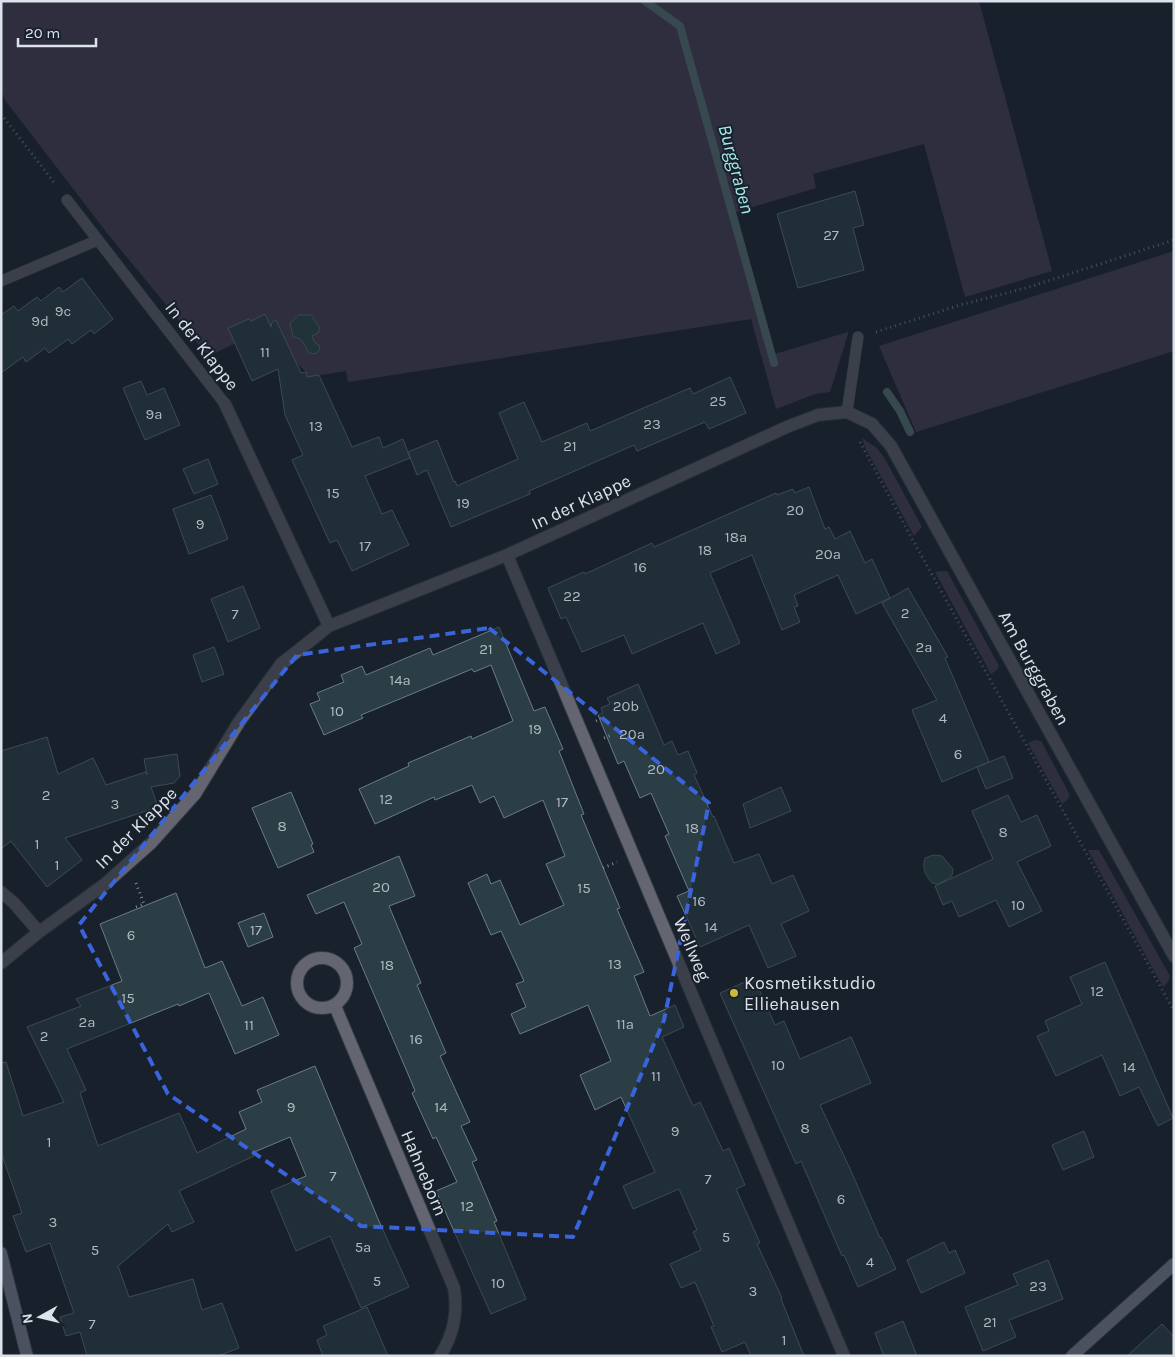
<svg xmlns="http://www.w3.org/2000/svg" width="1175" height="1357" font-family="Karla,sans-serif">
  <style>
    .green { fill: #4d3f54 }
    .water { fill: #284b4a; stroke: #5e787a }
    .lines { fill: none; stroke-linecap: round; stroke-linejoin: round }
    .stream { stroke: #5e787a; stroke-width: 8 }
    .building { fill: #2c3e45; stroke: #6a7d84 }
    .lane-casing { stroke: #333c47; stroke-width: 12 }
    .street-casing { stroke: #333c47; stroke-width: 14 }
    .secondary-casing { stroke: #333c47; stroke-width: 14 }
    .path { stroke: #808891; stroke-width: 3; stroke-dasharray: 1 4; stroke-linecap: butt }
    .lane { stroke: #646570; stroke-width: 11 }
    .street { stroke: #646570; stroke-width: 12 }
    .secondary { stroke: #8b8c9e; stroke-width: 12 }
    .marked { fill: none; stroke: #3a64db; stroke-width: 4; stroke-dasharray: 10 6; stroke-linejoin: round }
    .poi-dot { fill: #c9ba3a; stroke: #18212c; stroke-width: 2 }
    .labels { text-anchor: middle; stroke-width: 4; stroke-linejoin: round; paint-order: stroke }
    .number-label { font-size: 15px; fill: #afb9c1 }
    .street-label { font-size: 18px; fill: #dbe2ea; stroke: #18212c }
    .poi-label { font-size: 18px; fill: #dbe2ea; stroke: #18212c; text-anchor: start }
    .water-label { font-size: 19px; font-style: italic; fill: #a3ebe8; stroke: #18212c }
  </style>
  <rect width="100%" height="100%" fill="#18212c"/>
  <path class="green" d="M1,1h978l73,270 -87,26 -41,-153 -111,30 3,14 -80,24 39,142 73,-22v2l-18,58 -15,2 -39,15 -25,-90 -403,63 -2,-11 -39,6 -1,-5 -11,-11 -17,-37 -70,32 -101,-123 -102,-133 -4,-11z
    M1174,251v100l-258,81 -37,-86z
    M862,438l15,10 8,11 37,68 -8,9 -49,-89z
    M947,571l52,95 -2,4 -6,4 -56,-102z
    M1035,740l6,1 29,54 -3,5 -5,4 -34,-61z
    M1088,850h11l71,126 -2,6 -5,5z"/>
  <path class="water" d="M299,315h12l9,13 -2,5 -6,3 3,7 4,2 1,4 -3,4 -5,1 -4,-2c-4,-8 -5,-14 -15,-15l-3,-14z
    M933,855l9,1 11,13 -1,7 -13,8 -7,-1c-7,-9 -10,-13 -7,-25z"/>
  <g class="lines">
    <path class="stream" d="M645,1l35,25 94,337
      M887,392l13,19 10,21"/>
  </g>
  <path class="building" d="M855,191l9,34 -11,3 11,42 -66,18 -21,-74z
    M82,278l31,41 -19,15 -3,-4 -19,14 -4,-5 -19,14 -4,-5 -19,14 -3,-5 -22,16v-58l13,-9 4,5 19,-14 4,4 18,-14 4,5z
    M265,314l6,13 1,-5 4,-2 25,53 5,-1 1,5 12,-2 33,72 27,-10 4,11 20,-9 7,19 -45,18 17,38 10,-4 17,35 -57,26 -15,-31 -7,3 -38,-83 11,-5 -18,-40 -7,-46 -26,12 -24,-53 21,-9 2,2z
    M730,377l16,36 -37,16 -4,-7 -68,29 -3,-6 -105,46 1,3 -79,33 -24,-57 -10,5 -9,-23 29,-12 17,42 1,-1 2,5 61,-27 -19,-46 25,-11 18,40 45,-19 3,8 100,-43 3,6z
    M141,381l6,14 17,-7 16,37 -35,15 -22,-52z
    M208,459l10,25 -24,10 -11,-25z
    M809,487l16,42 4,-2 6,12 15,-8 15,32 7,-4 18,39 -34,16 -18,-39 -44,20 4,11 -4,1 6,15 -18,8 -30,-75 -42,18 30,70 -24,11 -13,-31 -71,31 -8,-19 -42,17 -16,-35 -5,2 -13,-31 36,-16 1,2 67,-31 2,4 122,-54 1,2 16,-6 2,4z
    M211,495l17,44 -39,15 -16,-45z
    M243,586l17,42 -32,14 -17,-43z
    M908,588l40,69 -3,1 44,104 -47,20 -30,-72 25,-10 -55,-97z
    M499,627l35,84 11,-4 18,42 -4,2 25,63 -3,1 39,93 -3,1 27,63 -10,4 16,40 25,-11 9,22 -22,10 31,69 7,-4 23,49 6,-3 16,37 -9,4 24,54 -3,1 25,54 -1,1 23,57h-53l-6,-14 -23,10 -11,-25 3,-1 -19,-44 -14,6 -11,-24 31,-14 -8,-18 4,-2 -18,-41 -46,20 -10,-23 32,-14 -34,-75 -26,13 -15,-35 31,-14 -23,-56 -68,29 -9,-20 15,-7 -10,-23 8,-3 -23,-50 -10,4 -23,-52 19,-9 4,10 9,-4 20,45 44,-20 -18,-41 19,-8 -22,-56 -39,18 -10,-22 -14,7 -8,-18 -37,15 -1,-3 -59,27 -16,-35 50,-23 -1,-3 63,-27 1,3 41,-18 -22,-56 -17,7 -2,-3 -111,46 2,3 -39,17 -14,-31 10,-4 -3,-7 27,-11 -3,-7 21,-9 4,9 64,-27 3,7z
    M214,647l10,27 -22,8 -9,-27z
    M638,684l26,61 8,-4 6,14 10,-4 9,22 -3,2 19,42 1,-1 20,47 25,-9 13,30 21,-9 16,36 -28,13 15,32 -28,12 -19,-43 -49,22 -23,-51 12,-5 -24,-55 4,-2 -18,-41 -11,5 -16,-37 -6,3 -20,-49 5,-2 -2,-5 9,-4 -3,-6z
    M47,737l11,37 35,-16 13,27 40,-13 1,3 -3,-16 33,-5 3,22 -6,7 -23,4 7,20 -93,31 17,22 -35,27 -36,-46 -10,8v-98z
    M1004,756l9,22 -27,11 -9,-22z
    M781,787l10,24 -41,17 -7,-24z
    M291,792l22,52 -2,1 3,7 -36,16 -26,-60z
    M1008,795l13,27 16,-7 14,31 -34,16 25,49 -33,16 -13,-27 -37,17 -7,-16 -9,4 -8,-19 58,-27 -21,-48z
    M399,856l16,40 -26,10 32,77 -4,2 29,68 -6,3 30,66 -9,4 16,34 -5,2 25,59 -3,1 32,77 -35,15 -55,-123 21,-9 -21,-45 -3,2 -21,-46 3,-2 -4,-10 -57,-133 8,-4 -18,-42 -28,12 -9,-19z
    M176,893l29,75 17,-7 20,45 21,-9 16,38 -44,19 -26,-61 -30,13 -1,-2 -111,45 19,41 -6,3 18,53 81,-33 18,40 49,-24 -7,-17 23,-10 -5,-12 58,-24 63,153 31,68 -48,21 -31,-72 -34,15 -25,-60 35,-15 -16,-39 -38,16 2,3 -75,35 15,31 -22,10 -4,-8 -50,42 11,31 64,-18 9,31 20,-7 17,45 -21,8h-131l-7,-24 -14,4 -6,-19 14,-4 -24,-70 -24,9 -13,-36 9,-3 -21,-61v-89l5,-1 17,54 41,-14 -37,-75 54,-21 -5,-7 46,-18 -22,-57z
    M264,913l9,24 -25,10 -10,-24z
    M1105,962l68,156 -15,8 -19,-39 -19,9 -18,-41 -46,21 -19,-40 12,-5 -4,-10 37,-17 -12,-27z
    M754,978l21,47 9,-4 16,38 51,-22 20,46 -51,22 31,66 29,67 1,-1 15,32 -38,18 -14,-32 -2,1 -41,-95 -5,3 -76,-171z
    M1084,1131l10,26 -31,13 -11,-25z
    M944,1242l5,11 6,-3 10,23 -44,20 -14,-33z
    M1048,1260l15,39 -54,21 7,17 -33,14 -18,-44 53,-22 -5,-11z
    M367,1307l21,49h-65l-6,-16 10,-5 -4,-9z
    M903,1321l14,35h-33l-9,-23z
    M1162,1324l12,13v19h-47z"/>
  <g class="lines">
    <g class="lane-casing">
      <path id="lane" d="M67,200l158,204
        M1,281l97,-41
        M847,412l11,-75"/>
    </g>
    <g class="street-casing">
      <path id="street" d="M225,404l104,222
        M507,555l337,801
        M1,892l13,11 25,29
        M297 983a25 25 0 1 1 50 0a25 25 0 1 1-50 0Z
        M1,963l38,-31 66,-48 46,-41 44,-49 44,-72 42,-58 48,-38 178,-71 282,-129 29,-11 29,-3 25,12 19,22 283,510
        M335,1006l119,282c4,25 0,46 -14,68"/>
    </g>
    <g class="secondary-casing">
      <path id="secondary" d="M1,1253l26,103
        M1072,1356l102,-92"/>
    </g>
    <path class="path" d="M1,114l55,71
      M876,332l84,-27 66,-17 148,-48
      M860,442l50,93 264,476
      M596,721l8,-4
      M604,738l8,-3
      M1,789l1,-1
      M603,868l14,-6
      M136,883l8,21 -8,3v3"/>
    <use href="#lane" class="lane"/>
    <use href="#street" class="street"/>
    <use href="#secondary" class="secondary"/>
  </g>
  <path d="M0 0H1175V1357H0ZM489,628l220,175 -45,217 -91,217 -212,-11 -193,-132 -89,-169 218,-270z" fill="#18212c" fill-opacity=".55" fill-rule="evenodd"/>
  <path class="marked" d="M489,628l220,175 -45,217 -91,217 -212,-11 -193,-132 -89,-169 218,-270z"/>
  <circle class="poi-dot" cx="734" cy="993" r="5"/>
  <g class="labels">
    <g class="number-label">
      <text x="831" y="240">27</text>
      <text x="63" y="316">9c</text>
      <text x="40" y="326">9d</text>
      <text x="265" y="357">11</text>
      <text x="718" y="406">25</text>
      <text x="154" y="419">9a</text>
      <text x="652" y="429">23</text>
      <text x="316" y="431">13</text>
      <text x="570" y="451">21</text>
      <text x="333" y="498">15</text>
      <text x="463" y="508">19</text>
      <text x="795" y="515">20</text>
      <text x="200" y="529">9</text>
      <text x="736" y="542">18a</text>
      <text x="365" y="551">17</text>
      <text x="705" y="555">18</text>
      <text x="828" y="559">20a</text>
      <text x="640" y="572">16</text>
      <text x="572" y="601">22</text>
      <text x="905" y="618">2</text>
      <text x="235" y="619">7</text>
      <text x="924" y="652">2a</text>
      <text x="486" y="654">21</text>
      <text x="400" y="685">14a</text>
      <text x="626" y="711">20b</text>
      <text x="337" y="716">10</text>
      <text x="943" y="723">4</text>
      <text x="535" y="734">19</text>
      <text x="632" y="739">20a</text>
      <text x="958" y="759">6</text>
      <text x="656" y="774">20</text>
      <text x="46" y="800">2</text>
      <text x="386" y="804">12</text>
      <text x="562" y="807">17</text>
      <text x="115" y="809">3</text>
      <text x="282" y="831">8</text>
      <text x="692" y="833">18</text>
      <text x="1003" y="837">8</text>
      <text x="37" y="849">1</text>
      <text x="57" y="870">1</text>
      <text x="381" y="892">20</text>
      <text x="584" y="893">15</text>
      <text x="699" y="906">16</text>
      <text x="1018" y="910">10</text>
      <text x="711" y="932">14</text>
      <text x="256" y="935">17</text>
      <text x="131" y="940">6</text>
      <text x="615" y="969">13</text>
      <text x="387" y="970">18</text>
      <text x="1097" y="996">12</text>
      <text x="128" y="1003">15</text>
      <text x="87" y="1027">2a</text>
      <text x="625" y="1029">11a</text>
      <text x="249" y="1030">11</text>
      <text x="44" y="1041">2</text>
      <text x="416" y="1044">16</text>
      <text x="778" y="1070">10</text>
      <text x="1129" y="1072">14</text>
      <text x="656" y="1081">11</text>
      <text x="291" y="1112">9</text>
      <text x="441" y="1112">14</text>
      <text x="805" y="1133">8</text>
      <text x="675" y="1136">9</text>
      <text x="49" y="1147">1</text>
      <text x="333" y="1181">7</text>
      <text x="708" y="1184">7</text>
      <text x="841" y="1204">6</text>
      <text x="467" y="1211">12</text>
      <text x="53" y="1227">3</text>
      <text x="726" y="1242">5</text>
      <text x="363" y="1252">5a</text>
      <text x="95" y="1255">5</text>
      <text x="870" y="1267">4</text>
      <text x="377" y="1286">5</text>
      <text x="498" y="1288">10</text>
      <text x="1038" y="1291">23</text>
      <text x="753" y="1296">3</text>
      <text x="990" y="1327">21</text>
      <text x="92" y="1329">7</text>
      <text x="784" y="1345">1</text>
    </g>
    <g class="street-label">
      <text transform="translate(202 346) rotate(52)" y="6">In der Klappe</text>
      <text transform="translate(581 502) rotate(-25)" y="6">In der Klappe</text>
      <text transform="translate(1034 668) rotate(61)" y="6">Am Burggraben</text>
      <text transform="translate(136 828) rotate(-45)" y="6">In der Klappe</text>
      <text transform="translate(692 949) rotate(67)" y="6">Wellweg</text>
      <text transform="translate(424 1173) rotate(67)" y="6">Hahneborn</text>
    </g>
    <g class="poi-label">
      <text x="744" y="989">Kosmetikstudio<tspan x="744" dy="21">Elliehausen</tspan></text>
    </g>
    <g class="water-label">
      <text transform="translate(737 169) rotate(75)" y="7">Burggraben</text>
    </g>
  </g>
  <rect width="1175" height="1357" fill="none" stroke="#dbe2ea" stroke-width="5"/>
  <g transform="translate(40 1317) rotate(262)" stroke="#18212c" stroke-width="4" paint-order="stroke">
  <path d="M0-4L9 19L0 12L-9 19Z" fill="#dbe2ea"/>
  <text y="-8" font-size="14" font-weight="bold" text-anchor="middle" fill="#dbe2ea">N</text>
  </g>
  <path d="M18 38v8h78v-8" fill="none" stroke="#dbe2ea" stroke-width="2.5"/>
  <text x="25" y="38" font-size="15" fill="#dbe2ea" stroke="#18212c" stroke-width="4" paint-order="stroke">20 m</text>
</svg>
